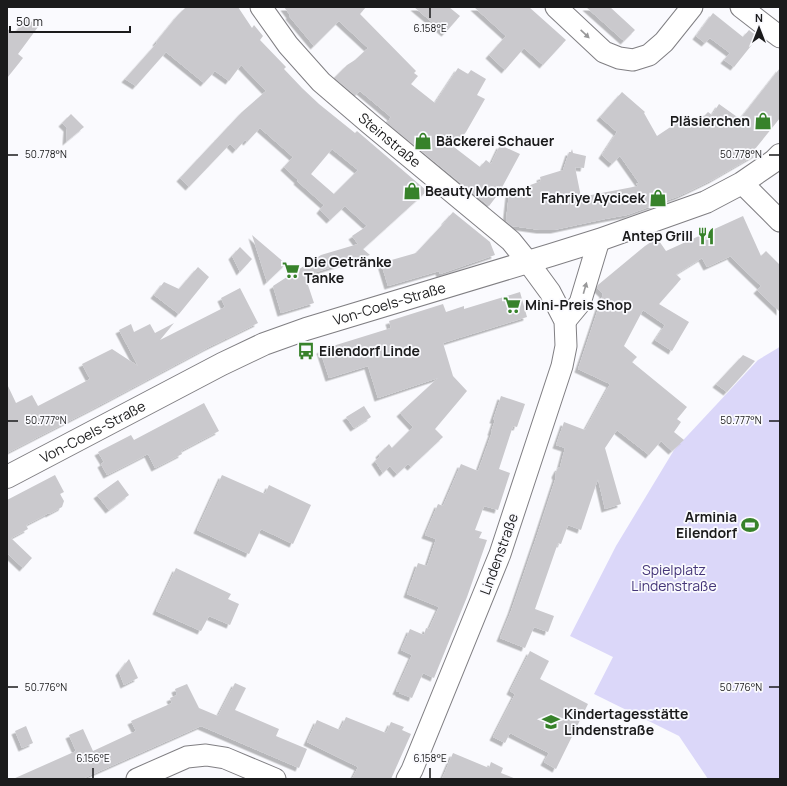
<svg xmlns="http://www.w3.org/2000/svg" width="787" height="786" font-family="Manrope,sans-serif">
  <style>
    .park { fill: #dbd7f9 }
    .building { fill: #cac9cd; fill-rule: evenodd; filter: url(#shadow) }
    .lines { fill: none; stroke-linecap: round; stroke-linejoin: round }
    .minor-casing { stroke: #807f83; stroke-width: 23 }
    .major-casing { stroke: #807f83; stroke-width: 24 }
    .minor { stroke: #fff; stroke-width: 21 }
    .major { stroke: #fff; stroke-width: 22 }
    .oneway { fill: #989899 }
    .ticks { fill: none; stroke: #1b1b1c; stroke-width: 1.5 }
    .labels { text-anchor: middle; stroke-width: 3.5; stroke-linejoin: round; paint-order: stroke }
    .poi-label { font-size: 14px; font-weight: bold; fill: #1b1b1c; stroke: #fafafe; text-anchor: start }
    .street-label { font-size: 14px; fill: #1b1b1c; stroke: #fafafe }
    .park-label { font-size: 14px; fill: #453679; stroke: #fafafe }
    .ticks-label { font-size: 10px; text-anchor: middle; fill: #1b1b1c; stroke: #fafafe; stroke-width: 3.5; stroke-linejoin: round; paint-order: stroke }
  </style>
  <defs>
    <filter id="shadow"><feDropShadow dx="-3.5" dy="3.5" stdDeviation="0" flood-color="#0004"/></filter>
  </defs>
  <rect width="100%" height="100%" fill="#fafafe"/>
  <path class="park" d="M780,346v433h-72l-29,-43 -85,-42 19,-37 -43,-21 46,-90 58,-96 84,-90 20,-12z"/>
  <path class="building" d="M186,7h52l14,21 2,-3 9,11 -3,4 26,27 -2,2 18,19 17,16 36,29 2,-2 70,60 -64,58 7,6 -60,19 1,4 -5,1 8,24 -33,10 -8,-27 48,-31 37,-11 -6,-8 15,-10 -22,-20 -15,14 -10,-10 4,-5 -27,-24 1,-1 -14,-13 9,-10 -33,-29 -13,14 -2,-2 -9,10 -6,-6 -41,43 -9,-9 62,-66 24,-21 -25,-26 -12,16 -14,-10 -11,12 -38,-31 -30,34 -11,-7 32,-36 -1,-1 22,-27zM332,149l26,21 -24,24 -23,-20z
    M284,7h82l-6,7 56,57 -2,2 4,3 -7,8 24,19 23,-35 10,6 3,-4 15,9 -9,16 8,4 -19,33 -12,15 26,20 6,-7 5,4 9,-19 20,9 -21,39 -10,13 -102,-83 4,-6 -31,-26 -5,4 -21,-17 13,-13 8,-5 13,-12 -29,-27 -25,25 -25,-30 1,-1z
    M414,7h35l11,9 -15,17z
    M474,7h55l37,33 -23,25 -19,-17 -19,22 -16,-15 17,-19z
    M586,7h24l25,23 -11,11z
    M713,13l30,24 6,-7 9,7 -24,30 -10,-7 6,-7 -20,-15 -5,5 -9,-7z
    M27,18l11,9 -20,27 5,4 -16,20v-49l8,4z
    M780,68v50l-25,31 2,5 -45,26 -33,16 -52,19 -22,4 -51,11h-14l-28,-4 -6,-5 3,-28 32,-12 -1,-4 23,-7 6,-18h2l1,-3 1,4 13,3 -2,12 -9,-1 6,30 57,-11 -2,-2 3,-1 -19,-27 -8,8 -10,-9 15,-23 -17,-15 22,-25 23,20 -1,1 13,23 24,-16 5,8 13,-7 9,-9 4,3 7,-11 21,15z
    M71,114l13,13 -18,15 1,-14 -5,-5z
    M453,212l37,30 5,13 -55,19 -1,-3 -51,15 -7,-23 35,-10 29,-31v-1z
    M743,216l18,40 5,-5 14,14v47l-23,-22 4,-4 -29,-28 -1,-2 -24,11 -5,-9 -26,16 5,5 -22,25 30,18 -17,29 -17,-11 10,-15 -22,-15 -19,36 13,11 -5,5 55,45 -10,12 4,3 -7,10 10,8 -12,11 -11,-10 -12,14 -32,-25 -12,18 16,56 -16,5 -7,-30 -17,51 -13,-5 -7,19 -3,-1 -23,66 19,7 -6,16 -14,-5 -9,21 -25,-10 11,-27 26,-76 19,-58 -1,-3 3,-6 2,-1 5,-19 -9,-3 8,-23 21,8 19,-35 6,-11 -32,-15 25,-75 -6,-6 1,-3 47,-39 12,-8 9,13z
    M252,235l34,29 -19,18z
    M240,247l12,12 -12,13 -8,-16z
    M198,267l11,10 -30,37 -25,-19 10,-13 15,7z
    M240,288l18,35 -51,25 -103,55 -97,50v-69l9,19 16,-8 6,11 52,-27 -8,-15 30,-15 26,17 -19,-36 12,-6 3,8 16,-8 5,9 19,-10 -14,17 65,-33 -4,-9z
    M520,292l7,25 -84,26 10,33 14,15 -32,38 8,8 -32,30 -3,-3 -11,10 -7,-8 -7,7 -8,-12 5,-5 -1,-2 10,-10 3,4 21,-21 -13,-14 38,-35 -60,20 -10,-32 -39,12 -9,-28 71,-22 -2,-7 54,-17 3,8 18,-6v3z
    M743,355l12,6 -28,31 -11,-8z
    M501,396l24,8 -8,23 -4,-1 -14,43 11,4 -12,37 -14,-4 -9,24 7,2 -3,6 8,2 -20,57 -33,81 -11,-5 -11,25 -13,-5v-1l-3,-1 16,-36 -11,-5 9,-21 14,6 2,-7 3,1 10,-22 -32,-13 11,-31 9,3 9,-27 -11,-4 13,-31 5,2 18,-42 17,7 14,-39h-1l4,-12h-2z
    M204,403l15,28 -38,20 1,3 -27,14 -7,-14 -41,21 -6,-11 3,-2 -6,-10 33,-17 3,5z
    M364,406l7,11 -17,11 -8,-11z
    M55,475l9,17 -4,2 4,7 -2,6 -13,7v-1l-23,12 2,4 -17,9 21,20 -9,10 -16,-15v-53z
    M222,475l43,19 4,-9 42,20 -18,39 -32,-15 -12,25 -52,-24z
    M118,480l11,15 -20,15 -12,-15z
    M176,568l55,26 -3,5 11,5 -9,21 -21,-9 -8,15 -45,-20z
    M530,651l19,10 -9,18 48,25 -32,65 -12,-7 5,-9 -39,-20 -5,10 -12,-6 22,-43 -5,-3z
    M129,659l9,19 -14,7 -5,-13z
    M235,683l11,5 -11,22 44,19 -3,7 31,13 -8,19 -98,-42 -119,53h-69l63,-28 -7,-16 14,-6 10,22 43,-20 -5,-10 41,-18 -2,-5 7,-3 -2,-6 12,-5 12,24 19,8z
    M346,717l40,16 5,-11 13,5 -2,3 9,4 -20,45h-39l6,-12 -51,-25 10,-22 23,10z
    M26,726l7,17 -11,5 -7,-17z
    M453,753l36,15 2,-6 12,6 -2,5 15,6h-74z"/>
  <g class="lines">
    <g class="minor-casing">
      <g id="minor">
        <path id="s1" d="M261,7l27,38 33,37 49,42 141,117 17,21 22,30 15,29 1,25 -4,20 -62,188 -88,216 -5,9"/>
        <path d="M556,7l48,45 15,6 14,2 16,-5 15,-13 28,-35"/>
        <path d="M741,7l39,30"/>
        <path d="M742,183l38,38"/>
        <path d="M565,321l15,-18 19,-63"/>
        <path d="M137,779l50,-22 19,-2 19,3 50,21"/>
      </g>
    </g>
    <g class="major-casing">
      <g id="major">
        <path id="s2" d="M7,477l215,-113 42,-20 42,-15 245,-74 48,-15 107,-38 36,-19 32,-22 6,-6"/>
      </g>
    </g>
    <use href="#minor" class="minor"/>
    <use href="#major" class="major"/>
  </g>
  <defs><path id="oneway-solid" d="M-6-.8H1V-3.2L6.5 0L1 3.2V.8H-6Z"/></defs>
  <g class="oneway">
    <use href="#oneway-solid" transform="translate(585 34) rotate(43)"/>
    <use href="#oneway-solid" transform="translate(585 288) rotate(-74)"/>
  </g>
  <path class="ticks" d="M430,8v10M8,155h10M769,155h10M8,421h10M769,421h10M8,687h10M769,687h10M93,768v10M430,768v10"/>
  <defs>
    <g id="shop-bare" transform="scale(1.38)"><path d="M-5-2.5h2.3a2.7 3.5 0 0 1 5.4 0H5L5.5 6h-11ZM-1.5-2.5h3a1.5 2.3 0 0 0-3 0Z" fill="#37822a" stroke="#fafafe" stroke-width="2.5" paint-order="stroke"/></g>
    <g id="restaurant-bare" transform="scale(1.38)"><path d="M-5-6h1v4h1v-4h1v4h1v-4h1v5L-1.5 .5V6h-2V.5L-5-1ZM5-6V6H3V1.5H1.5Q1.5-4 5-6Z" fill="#37822a" stroke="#fafafe" stroke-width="2.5" paint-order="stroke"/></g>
    <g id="supermarket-bare" transform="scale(1.38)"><path d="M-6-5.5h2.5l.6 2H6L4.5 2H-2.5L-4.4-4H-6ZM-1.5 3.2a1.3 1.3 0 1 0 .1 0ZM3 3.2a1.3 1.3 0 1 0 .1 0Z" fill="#37822a" stroke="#fafafe" stroke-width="2.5" paint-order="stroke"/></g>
    <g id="bus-bare" transform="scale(1.38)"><path d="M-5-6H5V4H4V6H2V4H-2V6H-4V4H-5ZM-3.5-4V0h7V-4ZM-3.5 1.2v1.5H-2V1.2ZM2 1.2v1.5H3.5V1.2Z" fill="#37822a" stroke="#fafafe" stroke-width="2.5" paint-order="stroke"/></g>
    <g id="stadium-bare" transform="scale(1.38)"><path d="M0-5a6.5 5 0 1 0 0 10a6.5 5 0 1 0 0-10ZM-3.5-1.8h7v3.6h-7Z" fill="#37822a" stroke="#fafafe" stroke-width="2.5" paint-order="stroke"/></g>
    <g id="school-bare" transform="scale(1.38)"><path d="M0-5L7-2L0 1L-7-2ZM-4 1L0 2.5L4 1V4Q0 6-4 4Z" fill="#37822a" stroke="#fafafe" stroke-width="2.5" paint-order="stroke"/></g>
  </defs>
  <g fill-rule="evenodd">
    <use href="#shop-bare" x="763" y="121"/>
    <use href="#shop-bare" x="423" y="141"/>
    <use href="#shop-bare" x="412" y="191"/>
    <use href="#shop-bare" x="658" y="198"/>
    <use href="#restaurant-bare" x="706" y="236"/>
    <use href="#supermarket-bare" x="291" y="270"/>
    <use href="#supermarket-bare" x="512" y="305"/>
    <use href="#bus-bare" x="306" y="351"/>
    <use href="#stadium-bare" x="750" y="525"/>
    <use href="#school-bare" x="551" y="722"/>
  </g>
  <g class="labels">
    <g class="poi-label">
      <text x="750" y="126" text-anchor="end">Pläsierchen</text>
      <text x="436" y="146">Bäckerei Schauer</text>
      <text x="425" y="196">Beauty Moment</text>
      <text x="645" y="203" text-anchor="end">Fahriye Aycicek</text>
      <text x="693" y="241" text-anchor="end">Antep Grill</text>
      <text x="304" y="267">Die Getränke<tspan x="304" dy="16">Tanke</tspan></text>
      <text x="525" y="310">Mini-Preis Shop</text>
      <text x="319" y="356">Eilendorf Linde</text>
      <text x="737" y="522" text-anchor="end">Arminia<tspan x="737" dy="16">Eilendorf</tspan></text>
      <text x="564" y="719">Kindertagesstätte<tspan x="564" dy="16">Lindenstraße</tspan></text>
    </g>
    <g class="street-label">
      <text dy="5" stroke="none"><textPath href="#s1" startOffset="186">Steinstraße</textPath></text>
      <text dy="5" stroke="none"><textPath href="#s2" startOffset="421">Von-Coels-Straße</textPath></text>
      <text dy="5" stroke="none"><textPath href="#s2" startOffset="97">Von-Coels-Straße</textPath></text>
      <text transform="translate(499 554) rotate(-70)" y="5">Lindenstraße</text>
    </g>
    <g class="park-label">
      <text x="674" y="575">Spielplatz<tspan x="674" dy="16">Lindenstraße</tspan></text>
    </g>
  </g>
  <g class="ticks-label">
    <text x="430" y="32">6.158°E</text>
    <text x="46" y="158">50.778°N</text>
    <text x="741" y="158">50.778°N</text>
    <text x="46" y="424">50.777°N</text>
    <text x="741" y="424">50.777°N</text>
    <text x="46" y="691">50.776°N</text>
    <text x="741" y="691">50.776°N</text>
    <text x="93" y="762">6.156°E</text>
    <text x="430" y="762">6.158°E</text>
  </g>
  <rect width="787" height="786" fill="none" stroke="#1b1b1c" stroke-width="16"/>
  <g transform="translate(759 28)" stroke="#fafafe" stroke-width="3" paint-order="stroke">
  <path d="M0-3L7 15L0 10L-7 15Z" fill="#1b1b1c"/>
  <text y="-6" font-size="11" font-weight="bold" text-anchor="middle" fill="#1b1b1c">N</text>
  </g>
  <path d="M10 26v6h120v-6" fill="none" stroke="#1b1b1c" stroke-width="2"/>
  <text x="16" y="26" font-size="12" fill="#1b1b1c" stroke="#fafafe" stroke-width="3" paint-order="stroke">50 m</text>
</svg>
